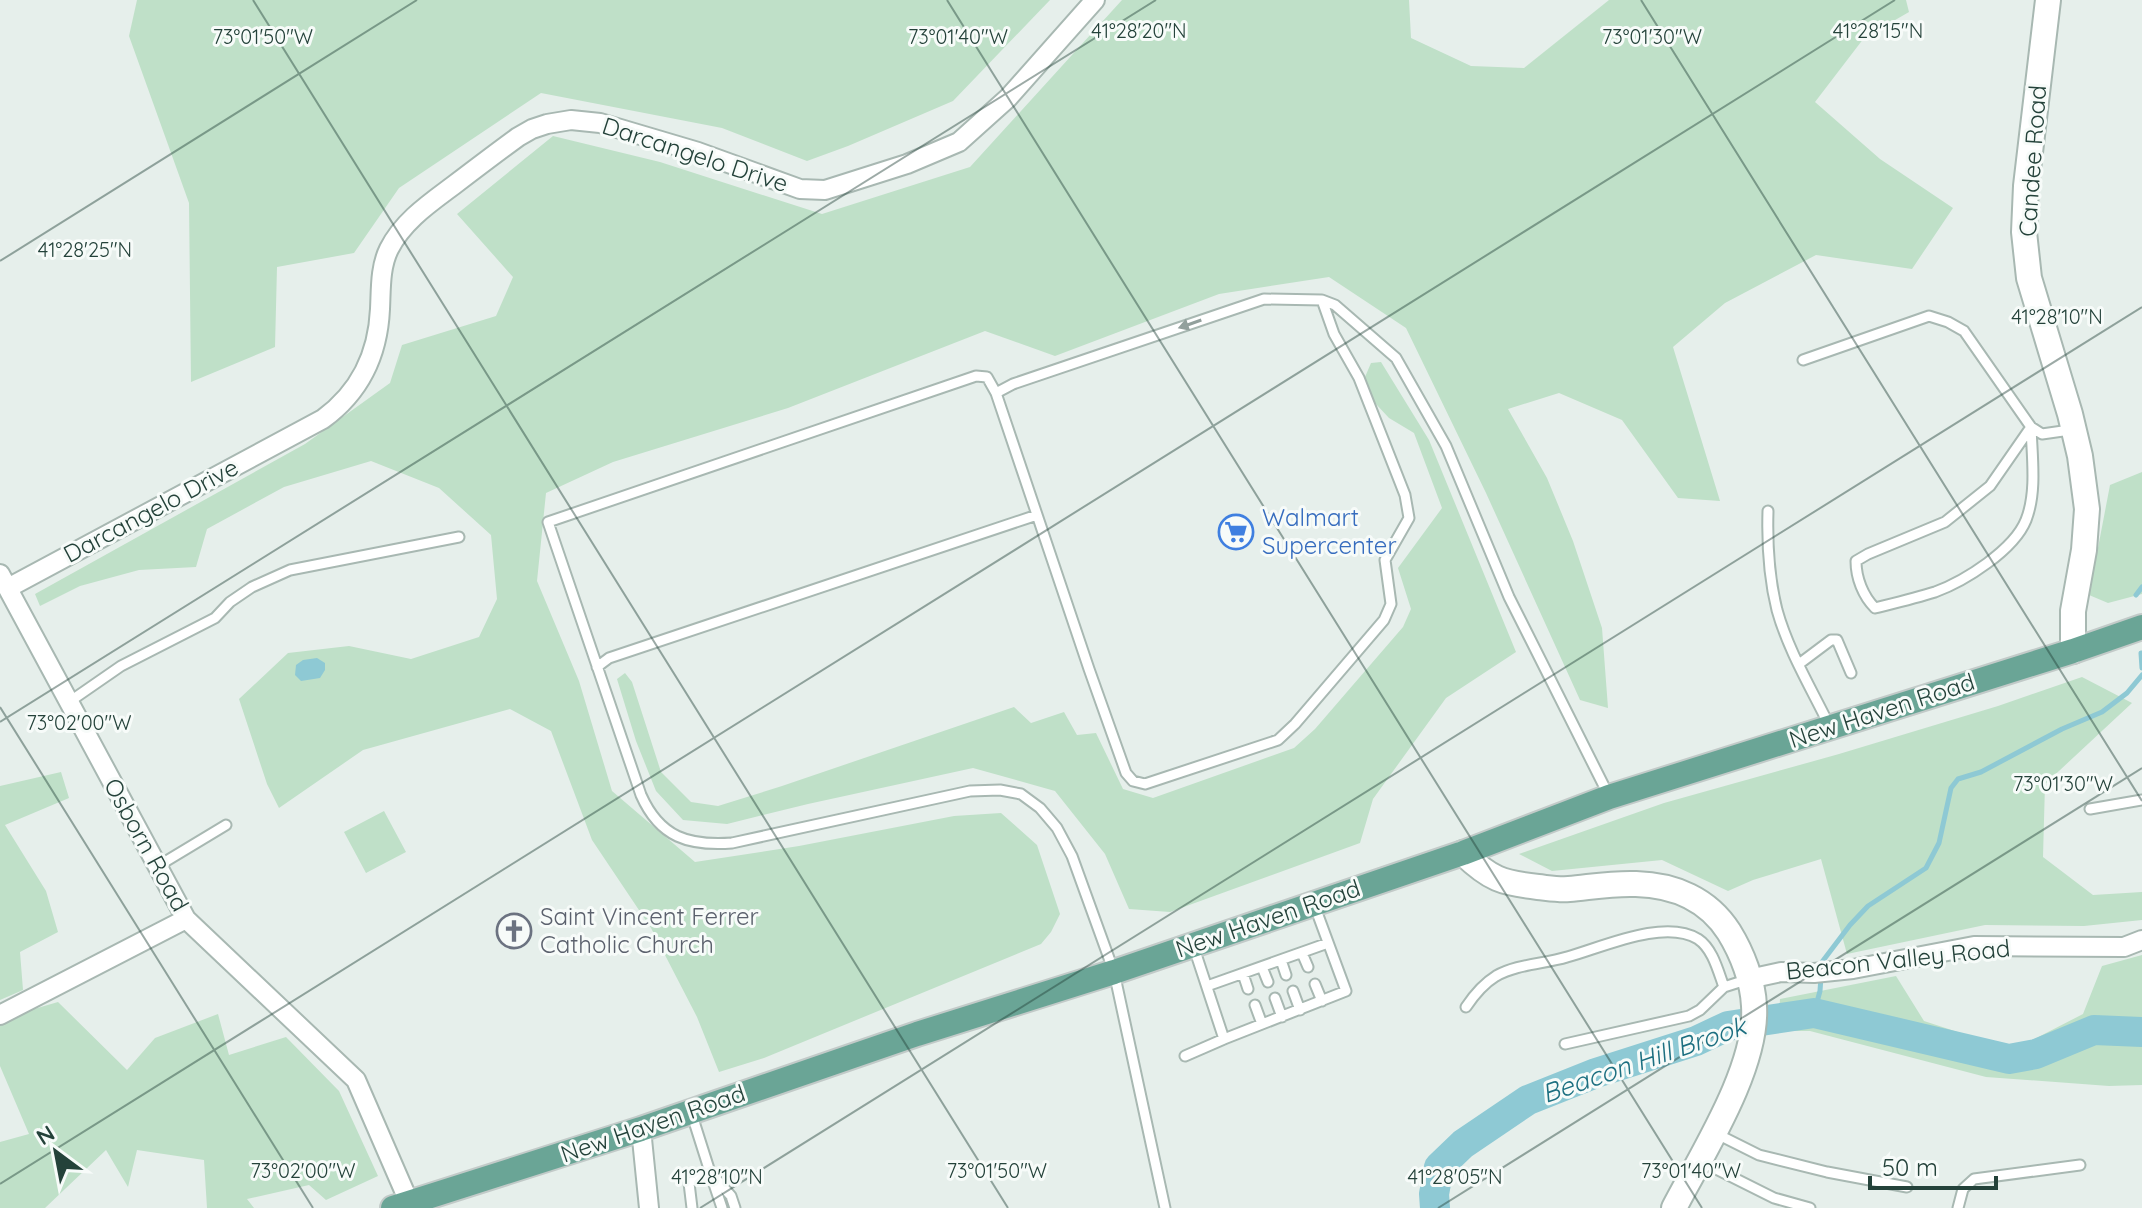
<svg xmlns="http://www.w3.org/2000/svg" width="2142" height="1208" font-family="Quicksand,sans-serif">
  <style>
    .green { fill: #bfe0c8 }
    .water { fill: #8ec9d4 }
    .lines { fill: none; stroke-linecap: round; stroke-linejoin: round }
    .stream { stroke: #8ec9d4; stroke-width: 5 }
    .river { stroke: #8ec9d4; stroke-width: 30 }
    .service-casing { stroke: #a8b8b2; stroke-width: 13 }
    .minor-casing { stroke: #a8b8b2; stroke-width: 22 }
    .tertiary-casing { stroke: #a8b8b2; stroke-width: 28 }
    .primary-casing { stroke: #c2cac8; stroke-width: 28 }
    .service { stroke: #fff; stroke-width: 9 }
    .minor { stroke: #fff; stroke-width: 18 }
    .tertiary { stroke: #fff; stroke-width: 24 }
    .primary { stroke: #6aa596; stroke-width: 24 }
    .oneway { fill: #92a09c }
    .ticks { fill: none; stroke: #24423a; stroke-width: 2; stroke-opacity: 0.45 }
    .labels { text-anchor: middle; stroke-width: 6; stroke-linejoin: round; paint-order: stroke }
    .street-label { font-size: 24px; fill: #24423a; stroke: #f7fbf9 }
    .shop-label { font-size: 24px; fill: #366cbe; stroke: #f7fbf9; text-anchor: start }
    .worship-label { font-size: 24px; fill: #5b616d; stroke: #f7fbf9; text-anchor: start }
    .water-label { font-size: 26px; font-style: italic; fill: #1c6f80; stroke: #f7fbf9 }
    .ticks-label { font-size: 20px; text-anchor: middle; fill: #24423a; stroke: #f7fbf9; stroke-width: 6; stroke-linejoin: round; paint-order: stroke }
  </style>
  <rect width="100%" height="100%" fill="#e6efeb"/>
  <path class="green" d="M137,0h913l-97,101 -105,45 -41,15 -85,-33 -181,-35 -142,95 -45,65 -77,14 -2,80 -84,35 -2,-179 -60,-167z
    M1122,0h287l2,38 60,28 53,2 85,-68h297l3,12 -45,26 -49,64 65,57 73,49 -41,61 -96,-14 -91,48 -52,44 47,154 -42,-3 -56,-78 -63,-27 -51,16 39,69 26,63 29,87 6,80 -28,-8 -94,-207 -80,-165 -77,-51 -110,17 -164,62 -70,-25 -197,77 -175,54 -67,31 -9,88 42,100 33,110 83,71 104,-16 155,-30 47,-3 36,32 23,69 -9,18 -10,12 -277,114 -45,14 -22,-55 -46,-89 -59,-88 -41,-109 -41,-22 -147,41 -84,58 -12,-24 -28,-85 49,-46 61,-7 62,13 68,-22 18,-38 -6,-64 -52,-47 -68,-27 -87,26 -77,42 -11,38 -57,3 -59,16 -40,20 -5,-12 270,-150 85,-61 12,-38 94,-29 17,-39 -56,-63 96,-78 107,26 162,52 148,-47z
    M1381,362l48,78 87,212 -70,46 -73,101 -13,44 -190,69 -41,-3 -24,-55 -50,-63 -82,-23 -165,36 -81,20 -44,-4 -27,-29 -20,-50 -19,-62 8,-6 7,9 29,90 30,30 27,4 64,-20 232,-79 17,16 33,-11 13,23 19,-2 27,56 30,9 141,-50 21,-19 88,-102 8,-18 -13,-41 44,-60 -28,-75 -25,-15 -14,-15 -10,-26 6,-14z
    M2142,472v122l-34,9 -19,-8 21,-110z
    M2082,677l50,26 -87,81 -2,73 50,38 49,-3v28l-58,6 -99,-1 -138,29 -26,-95 -68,21 -25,11 -66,-31 -110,11 -33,-17 145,-51 175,-49 159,-48z
    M61,772l8,26 -64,27 41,66 12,41 -38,20 3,38 -23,10v-214z
    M384,811l22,41 -40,21 -22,-41z
    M2142,955v130l-33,1 -123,-9 -176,-46h-32l2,-32 116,-23 28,45 89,29 70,-36 19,-48z
    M58,1002l69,68 28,-32 63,-24 11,41 57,-18 53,54 39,85 -52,24 -17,-15 -62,14 7,9h-47l-3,-48 -67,-10 -9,37 -22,-37 -61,58h-45v-66l29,-8 -29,-68v-47z"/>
  <path class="water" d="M317,658l8,5v7l-5,8 -19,3 -6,-6 1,-10 7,-5z"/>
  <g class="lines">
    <path class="stream" d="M2136,595l6,-8
      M2141,653l1,15
      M1814,1013l6,-22 2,-29 28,-37 18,-19 58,-38 13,-25 12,-55 7,-9 23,-7 81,-43 40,-17 25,-19 15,-18"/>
    <path class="river" d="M1435,1208l-1,-14 5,-27 24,-23 65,-44 68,-27 100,-32 32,-15 86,-13 195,46 27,-5 58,-24 48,2"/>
    <g class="service-casing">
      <path id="service" d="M1803,360l126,-44 19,6 16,9 67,96 11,7 28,-4
        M996,393l17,-9 251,-85 58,1 13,5 61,53 50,88 63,151 100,199
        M2031,427c1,30 6,65 -5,93 -12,30 -61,61 -91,72 -19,6 -40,11 -60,16 -12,-12 -19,-30 -19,-47l12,-7 77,-32 45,-36z
        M1768,511c-1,33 1,67 9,99 11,40 34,78 52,115
        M1799,664l32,-24h6l14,33
        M597,667l12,-9 428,-143
        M69,702l52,-36 94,-48 15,-16 22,-15 38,-17 169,-33
        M2090,809l52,-9
        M158,866l68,-41
        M1194,948l30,91 122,-48 -31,-84
        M1302,953l6,14
        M1281,960l5,15
        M1262,967l6,15
        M1243,974l5,15
        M1315,984l7,17
        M1207,986l121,-43
        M1293,991l7,19
        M1275,998l7,19
        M1255,1005l7,19
        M1466,1007c8,-12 17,-23 30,-31 21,-12 48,-12 71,-19 34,-9 97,-39 131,-18 15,10 20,32 26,48
        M1565,1044l124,-28 11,-6 24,-23 25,-8
        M1185,1056l39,-17
        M691,1112l19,60 -21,11 3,25
        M1717,1134l42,21 68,17 80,15
        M1702,1162l72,36 36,10
        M710,1172l21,24 4,12
        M711,1175l11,33
        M1165,1208l-51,-236 -42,-116 -15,-28 -17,-20 -19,-14 -21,-4 -30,1 -238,52c-43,3 -72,-5 -91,-48l-93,-273 428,-146 11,1 9,16 93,276 37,104 7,8 12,3 133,-44 17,-16 89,-104 7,-16 -6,-44 24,-42 -4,-23 -46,-117 -25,-44 -12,-34
        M1958,1208l5,-19 11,-10 106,-14"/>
    </g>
    <g class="minor-casing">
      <path id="minor" d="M0,574l186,345 170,161 53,122
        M8,588l315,-169c37,-27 55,-65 57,-110 1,-20 0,-42 9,-60 14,-28 41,-46 65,-64 21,-16 42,-32 64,-48l14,-8 15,-5 24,-4 29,3 98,29 102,37 25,1 82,-26 52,-22 49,-44 87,-98
        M1749,979l32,-7 33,1 39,-4 121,-23 150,1 18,-7
        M0,1015l186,-96
        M641,1129l8,79"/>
    </g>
    <g class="tertiary-casing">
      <path id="tertiary" d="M2048,0l-22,186 -2,46 5,46 41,136 10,42 7,53 -3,41 -11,61v40
        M1463,853c27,26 39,30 75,34 10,1 21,3 31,2 22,-2 44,-6 67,-5 38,1 72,15 93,48 13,21 24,49 25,74 4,61 -52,148 -80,202"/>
    </g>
    <g class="primary-casing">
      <path id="primary" d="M393,1208l248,-79 276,-95 197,-62 349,-119 146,-56 464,-146 69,-24"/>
    </g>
    <use href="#service" class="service"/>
    <use href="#minor" class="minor"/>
    <use href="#tertiary" class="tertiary"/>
    <use href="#primary" class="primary"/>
  </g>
  <defs><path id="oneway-solid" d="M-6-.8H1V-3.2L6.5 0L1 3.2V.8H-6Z" transform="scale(2)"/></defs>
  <use class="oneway" href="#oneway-solid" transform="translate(1190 324) rotate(161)"/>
  <path class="ticks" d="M253,0l755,1208M947,0l755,1208M1641,0l501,801M0,261l417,-261M0,707l313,501M0,722l1156,-722M0,1184l1895,-1184M700,1208l1442,-901M1438,1208l704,-440"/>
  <defs>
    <g id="supermarket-ring" transform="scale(1.8)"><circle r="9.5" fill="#f7fbf9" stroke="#3f7fe0" stroke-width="1.5"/><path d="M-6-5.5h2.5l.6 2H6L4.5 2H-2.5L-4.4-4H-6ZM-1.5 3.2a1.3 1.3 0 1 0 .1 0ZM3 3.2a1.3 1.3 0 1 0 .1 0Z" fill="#3f7fe0"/></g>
    <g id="church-ring" transform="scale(1.8)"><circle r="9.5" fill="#f7fbf9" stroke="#6b7280" stroke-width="1.5"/><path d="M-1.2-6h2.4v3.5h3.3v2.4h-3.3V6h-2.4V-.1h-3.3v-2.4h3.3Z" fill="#6b7280"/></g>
  </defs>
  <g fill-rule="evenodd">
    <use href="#supermarket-ring" x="1236" y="532"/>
    <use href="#church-ring" x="514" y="931"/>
  </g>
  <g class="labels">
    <g class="street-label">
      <text transform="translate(695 155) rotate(18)" y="8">Darcangelo Drive</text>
      <text transform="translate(2033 161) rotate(-86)" y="8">Candee Road</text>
      <text transform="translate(151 511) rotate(-28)" y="8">Darcangelo Drive</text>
      <text transform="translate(1882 711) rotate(-18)" y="8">New Haven Road</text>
      <text transform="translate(146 845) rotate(61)" y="8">Osborn Road</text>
      <text transform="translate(1268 919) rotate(-19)" y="8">New Haven Road</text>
      <text transform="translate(1898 960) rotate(-6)" y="8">Beacon Valley Road</text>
      <text transform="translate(653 1124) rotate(-19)" y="8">New Haven Road</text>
    </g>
    <g class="shop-label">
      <text x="1262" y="526">Walmart<tspan x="1262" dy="28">Supercenter</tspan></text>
    </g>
    <g class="worship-label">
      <text x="540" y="925">Saint Vincent Ferrer<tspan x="540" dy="28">Catholic Church</tspan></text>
    </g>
    <g class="water-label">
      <text transform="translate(1644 1060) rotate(-19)" y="9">Beacon Hill Brook</text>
    </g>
  </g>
  <g class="ticks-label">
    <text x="1139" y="38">41°28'20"N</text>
    <text x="1878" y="38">41°28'15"N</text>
    <text x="263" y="44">73°01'50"W</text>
    <text x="958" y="44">73°01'40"W</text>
    <text x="1652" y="44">73°01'30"W</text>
    <text x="85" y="257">41°28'25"N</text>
    <text x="2057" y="324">41°28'10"N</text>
    <text x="79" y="730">73°02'00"W</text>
    <text x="2063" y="791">73°01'30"W</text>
    <text x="303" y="1178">73°02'00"W</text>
    <text x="997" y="1178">73°01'50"W</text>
    <text x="1691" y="1178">73°01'40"W</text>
    <text x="717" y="1184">41°28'10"N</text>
    <text x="1455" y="1184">41°28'05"N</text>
  </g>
  <g transform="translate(56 1152) rotate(328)" stroke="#f7fbf9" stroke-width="6" paint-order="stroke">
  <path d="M0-6L14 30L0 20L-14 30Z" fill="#24423a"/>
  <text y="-12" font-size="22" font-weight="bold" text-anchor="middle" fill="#24423a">N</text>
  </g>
  <path d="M1870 1176v12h126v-12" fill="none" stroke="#24423a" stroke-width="4"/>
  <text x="1882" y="1176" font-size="24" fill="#24423a" stroke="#f7fbf9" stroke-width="6" paint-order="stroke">50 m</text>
</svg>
